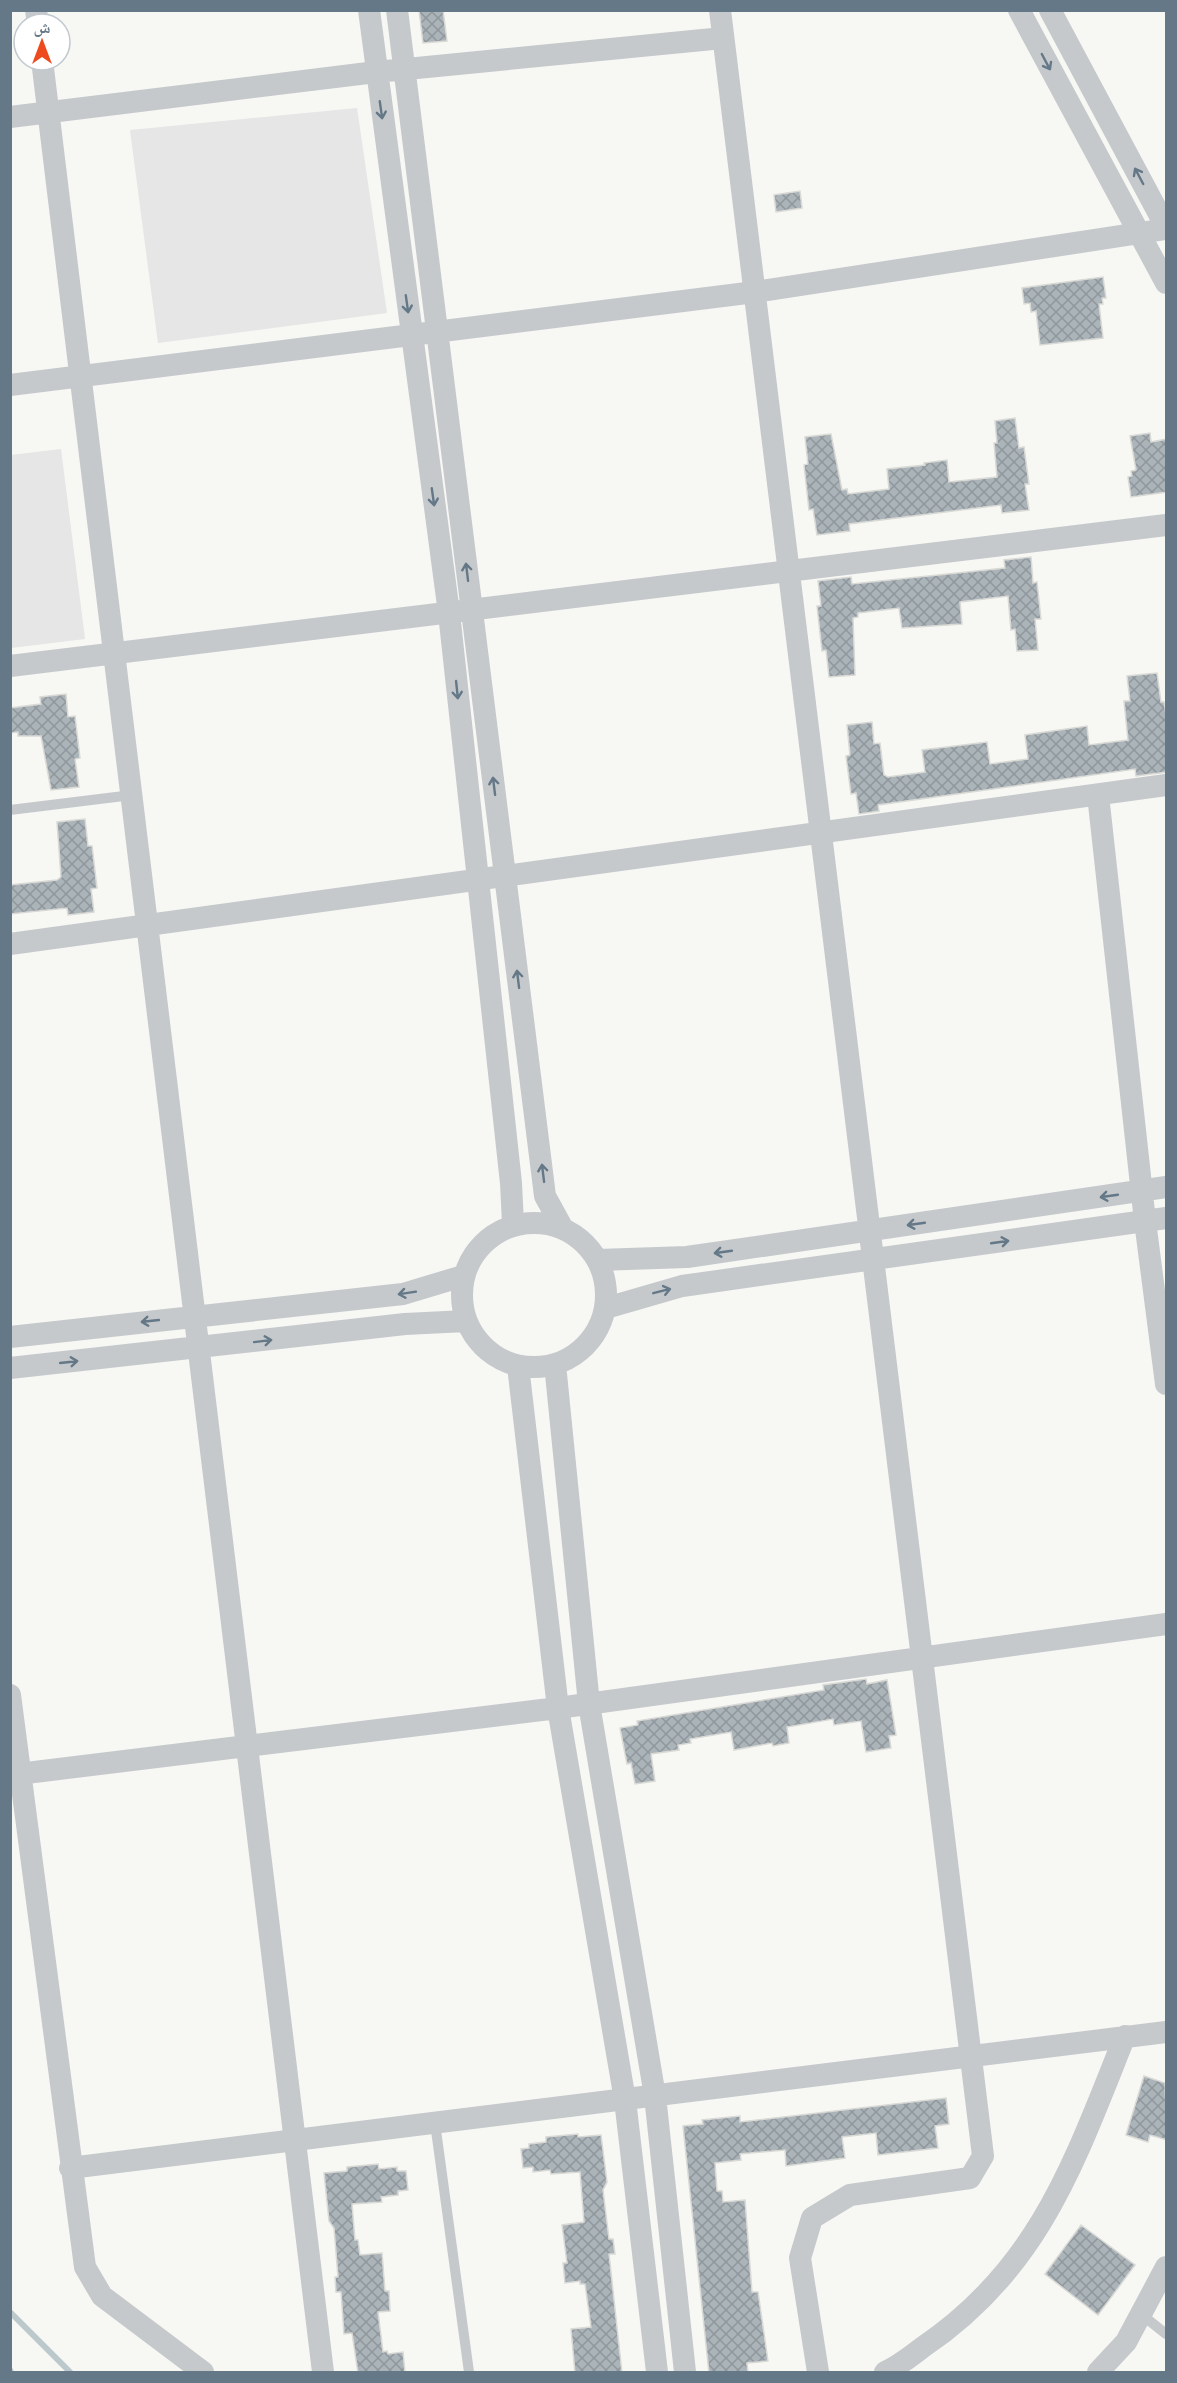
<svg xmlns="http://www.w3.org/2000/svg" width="1177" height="2383" font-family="'Noto Sans','Noto Naskh Arabic',sans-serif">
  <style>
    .built { fill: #e5e6e5 }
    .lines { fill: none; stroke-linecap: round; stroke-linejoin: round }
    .stream { stroke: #bbc8cc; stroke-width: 6 }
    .building { fill: url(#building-cross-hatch); stroke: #d9d9d6; stroke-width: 1.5 }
    .service { stroke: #c5c9cc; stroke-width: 10 }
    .minor { stroke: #c5c9cc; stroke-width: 22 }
    .oneway { stroke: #647887 }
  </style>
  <defs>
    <pattern id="building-cross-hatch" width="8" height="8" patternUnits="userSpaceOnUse" patternTransform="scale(1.5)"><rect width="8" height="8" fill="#abb4b9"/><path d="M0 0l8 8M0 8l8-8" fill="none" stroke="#8f979c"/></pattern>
  </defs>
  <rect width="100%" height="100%" fill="#f7f7f4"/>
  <path class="built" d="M357,108l30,205 -229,30 -28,-213z
    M61,449l24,190 -74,9v-193z"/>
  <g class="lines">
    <path class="stream" d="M10,2312l60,60
      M10,2370l1,2"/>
  </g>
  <path class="building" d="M419,10h24l4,31 -24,2z
    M800,191l2,17 -26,4 -2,-17z
    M1103,277l3,21h-4l1,6h-4l4,34 -63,7 -4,-34 -5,1 -1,-9 -6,1 -2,-16z
    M1015,418l4,30 5,-1 5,37h-4l4,26 -27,3 -1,-8 -152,19 1,7 -33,4 -4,-26 -4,1 -5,-45 4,-1 -3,-27 26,-3 11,56 5,-1 1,5 41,-5 -2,-20 38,-4 -1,-2 23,-3 2,22 48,-5 -3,-34h3l-2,-22z
    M1150,433l1,9 16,-3v53l-36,5 -3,-20 4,-1 -1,-5 5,-1 -6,-34z
    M1031,557l2,26 4,-1 4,37h-6l3,31 -21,1 -2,-22 -4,1 -3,-34 -48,6 2,22 -60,4 -3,-20 -41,5v4l-5,1 2,57 -26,2 -3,-27 -4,1 -5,-45h4l-3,-25 33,-4 1,7 153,-16 -1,-8z
    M1157,673l4,29h3l3,18v52l-31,4 -1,-7 -257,36 1,6 -20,3 -3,-21 -5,1 -5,-38 4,-1 -3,-30 25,-3 2,22 6,-1 4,32 4,2 37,-5 -3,-22 25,-3 40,-5 3,22 38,-5 -3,-24 62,-9 2,19 39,-5 -4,-39h6l-3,-25z
    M66,694l2,23 7,-1 5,42 -5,1 4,28 -28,3 -10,-54h-23v-4l-8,1v-25l31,-4 -1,-7z
    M85,819l3,27h4l5,42 -6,1 3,23 -26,3 -1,-7 -57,6v-29l47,-5 4,-3 -4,-55z
    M866,1679l1,5 20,-4 9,55 -7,1 2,12 -25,4 -5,-31 -27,4 -1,-6 -46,8 2,16 -16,3 -1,-3 -38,7 -3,-18 -41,7 1,4 -13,2 1,5 -28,4 4,27 -20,3 -4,-21 -4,1 -7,-36 18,-3 -1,-4 187,-31 -1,-5z
    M1144,2076l21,7 2,57 -17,-5 -2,7 -22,-7z
    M946,2098l3,26 -14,2 3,22 -60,7 -2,-22 -34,4 3,21 -59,8 -1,-16 -45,4 1,6 -26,3 2,28h5l1,11 22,-2 7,92h6l10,69 -21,2 1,10h-39l-26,-247 20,-2 -1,-4 38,-4v6z
    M578,2134v3l23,-2 6,47 -4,8 6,49h4l2,15h-6l13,119h-47l-4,-44 20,-2 -6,-43h-5v-3l-15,2 -2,-20h4l-5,-38 22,-3 -4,-50 -29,2 -1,-4 -17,2v-5l-10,1 -2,-19 8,-1v-4l17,-2v-5z
    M378,2164l1,5 18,-2v4h9l2,19 -10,1v4l-17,2 1,5 -30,2 3,36h3l2,15 22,-2 3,38h4l1,20 -12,1 5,40 4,-1 1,3 15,-2 2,21h-47l-6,-40 -8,1 -3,-42h-5l-1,-15h3l-4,-49 -5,-7 -5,-48 23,-2v-4z
    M1081,2225l54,40 -37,50 -53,-41z"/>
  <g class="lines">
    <path class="service" d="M10,810l122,-15
      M435,2123l34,249
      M1141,2314l25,20"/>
    <path class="minor" d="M36,10l2,14
      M369,10l80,603 62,570 2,41
      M397,10l148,1186 17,31
      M720,10l263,2146 -13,22 -120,17 -38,23 -12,40 18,114
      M1019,10l147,273
      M1050,10l116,217
      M42,60l281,2312
      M10,117l366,-45 347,-34
      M10,385l745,-93 411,-63
      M10,666l1156,-141
      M1098,795l47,426 21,163
      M10,944l1156,-159
      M462 1295a72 72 0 1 1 144 0a72 72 0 1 1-144 0Z
      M598,1260l89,-3 479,-70
      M606,1308l76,-22 484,-68
      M10,1337l393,-43 60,-18
      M555,1364l34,340 66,392 30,276
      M518,1366l40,342 67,392 32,272
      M10,1368l395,-44 61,-3
      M10,1695l75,572 17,29 101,76
      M10,1775l548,-67 608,-84
      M70,2168l1096,-136
      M885,2372c14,-6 26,-16 38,-25 117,-79 152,-187 202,-311
      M1098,2372l28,-30 40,-75"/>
  </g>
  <defs><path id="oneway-shaft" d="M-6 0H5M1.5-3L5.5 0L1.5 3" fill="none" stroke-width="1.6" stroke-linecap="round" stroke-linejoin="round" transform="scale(1.5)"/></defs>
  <g class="oneway">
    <use href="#oneway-shaft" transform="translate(1046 62) rotate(62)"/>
    <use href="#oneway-shaft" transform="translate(381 110) rotate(82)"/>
    <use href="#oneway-shaft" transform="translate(1139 176) rotate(-118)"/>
    <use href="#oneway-shaft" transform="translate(407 304) rotate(82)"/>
    <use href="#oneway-shaft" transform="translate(433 497) rotate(82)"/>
    <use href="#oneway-shaft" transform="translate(467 572) rotate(-97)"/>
    <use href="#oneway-shaft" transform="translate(457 690) rotate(84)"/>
    <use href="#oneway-shaft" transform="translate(494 786) rotate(-97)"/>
    <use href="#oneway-shaft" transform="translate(518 979) rotate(-97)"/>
    <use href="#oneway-shaft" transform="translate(543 1173) rotate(-97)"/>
    <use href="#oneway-shaft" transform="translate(1109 1196) rotate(172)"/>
    <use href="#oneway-shaft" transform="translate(916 1224) rotate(172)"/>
    <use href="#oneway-shaft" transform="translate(1000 1242) rotate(-8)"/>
    <use href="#oneway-shaft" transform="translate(723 1252) rotate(172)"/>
    <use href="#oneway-shaft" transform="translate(662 1291) rotate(-14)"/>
    <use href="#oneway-shaft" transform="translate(407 1293) rotate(171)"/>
    <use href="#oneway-shaft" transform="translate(150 1321) rotate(174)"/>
    <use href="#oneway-shaft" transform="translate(263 1341) rotate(-7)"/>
    <use href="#oneway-shaft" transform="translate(69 1362) rotate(-6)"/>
  </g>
  <rect width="1177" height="2383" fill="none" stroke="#647887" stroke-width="24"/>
  <g transform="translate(42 42)"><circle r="28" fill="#ffffff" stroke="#c1c9cf" stroke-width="1.5"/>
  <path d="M0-4.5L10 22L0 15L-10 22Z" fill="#ed4b1e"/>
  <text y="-9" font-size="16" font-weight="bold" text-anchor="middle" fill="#647887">ش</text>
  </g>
</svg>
